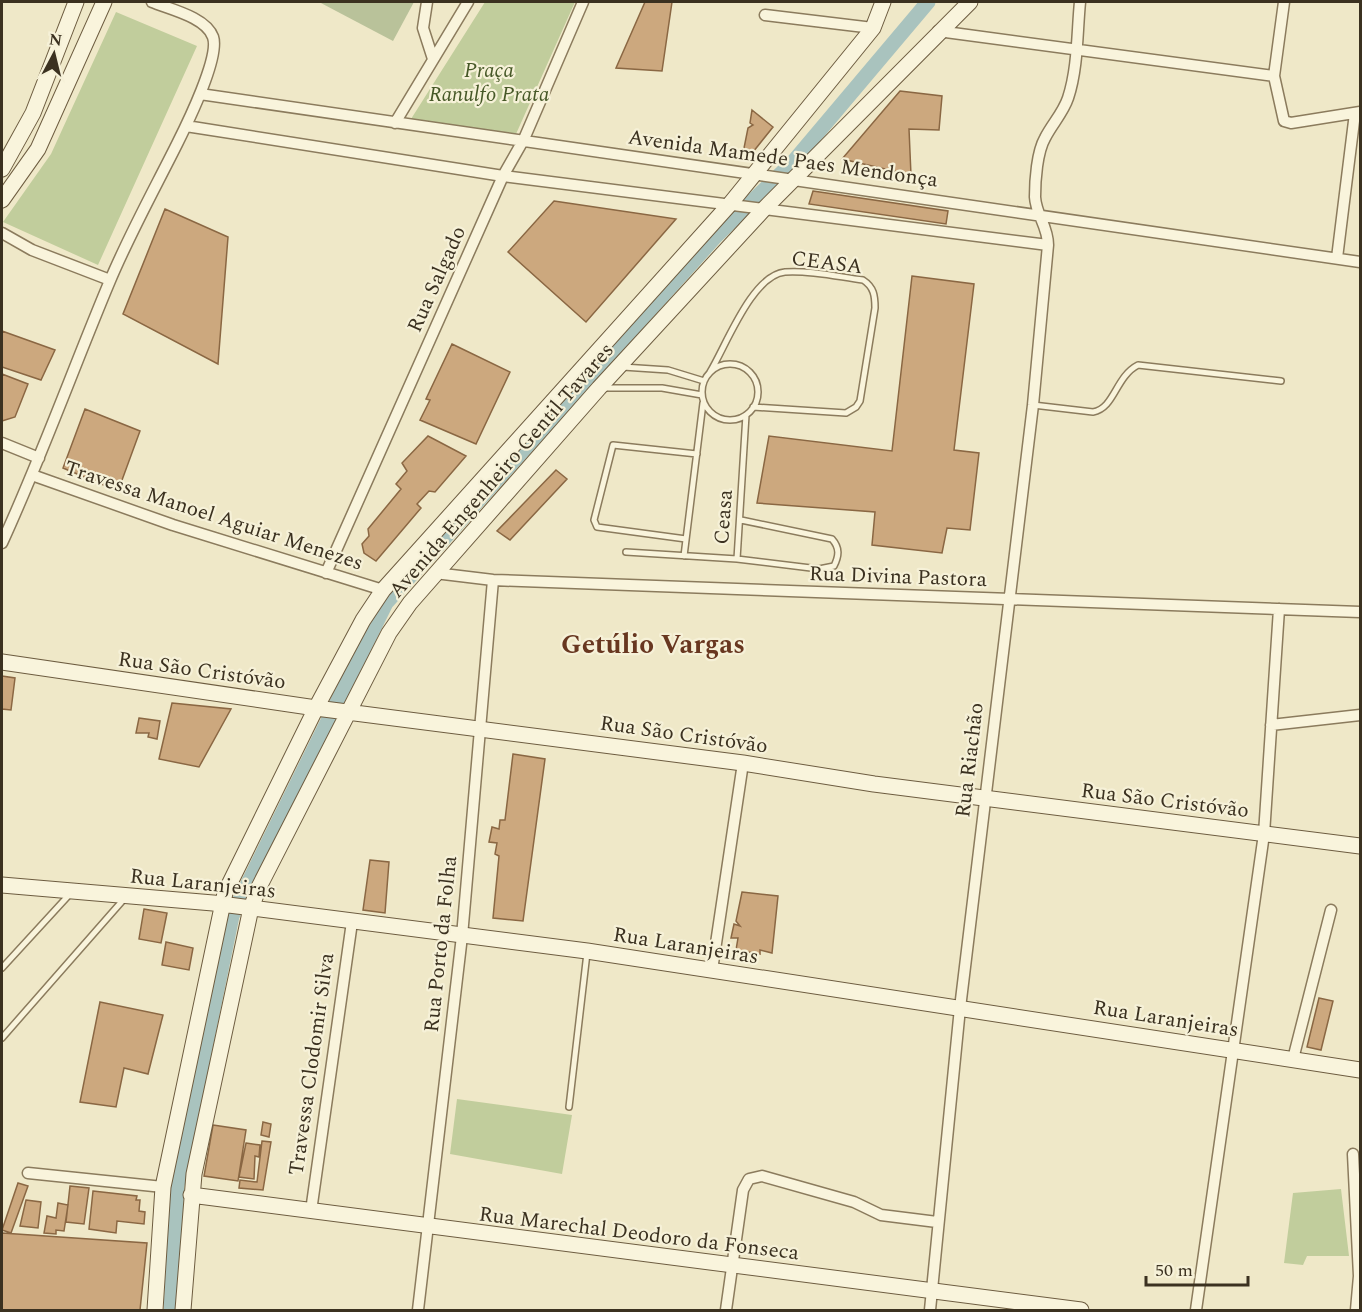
<svg xmlns="http://www.w3.org/2000/svg" width="1362" height="1312" font-family="Spectral,serif">
  <style>
    .green { fill: #c1cd9c }
    .cemetery { fill: #b9c29a }
    .lines { fill: none; stroke-linecap: round; stroke-linejoin: round }
    .canal { stroke: #a9c3be; stroke-width: 15 }
    .building { fill: #cca87e; stroke: #8a6743; stroke-width: 1.5 }
    .lane-casing { stroke: #8b7b5d; stroke-width: 8 }
    .street-casing { stroke: #8b7b5d; stroke-width: 13 }
    .secondary-casing { stroke: #6d5c40; stroke-width: 17 }
    .lane { stroke: #f9f4dc; stroke-width: 5 }
    .street { stroke: #f9f4dc; stroke-width: 10 }
    .secondary { stroke: #f9f4dc; stroke-width: 15 }
    .labels { text-anchor: middle; stroke-width: 4.5; stroke-linejoin: round; paint-order: stroke }
    .park-label { font-size: 21px; font-style: italic; fill: #465827; stroke: #f6f1d8 }
    .street-label { font-size: 21px; fill: #3b3120; stroke: #f6f1d8 }
    .district-label { font-size: 27px; font-weight: bold; fill: #683720; stroke: #f6f1d8 }
  </style>
  <rect width="100%" height="100%" fill="#efe8c8"/>
  <path class="green" d="M485,2h90l-59,132 -105,-15z
    M116,12l81,34 -99,219 -95,-43 48,-68z
    M457,1099l115,16 -10,59 -112,-20z
    M1341,1189l8,67h-42l-4,9 -19,-2 9,-70z"/>
  <path class="cemetery" d="M319,2h95l-21,39z"/>
  <g class="lines">
    <path class="canal" d="M171,1310l6,-124 55,-270 154,-313 330,-367 77,-74 135,-160"/>
  </g>
  <path class="building" d="M645,2h27l-10,69 -46,-3z
    M900,91l42,5 -3,34 -30,-1 2,46 -69,-16z
    M752,110l21,17 -20,25 -9,-4 4,-20 5,-3 -3,-2z
    M813,191l135,20 -2,13 -137,-20z
    M554,201l122,18 -90,103 -78,-70z
    M165,209l63,28 -10,127 -95,-50z
    M912,276l62,8 -20,166 25,3 -9,77 -23,-2 -5,25 -70,-8 3,-33 -118,-9 12,-67 123,15z
    M2,331l53,19 -14,30 -39,-13z
    M452,344l58,28 -34,72 -56,-24 10,-20 -4,-1z
    M2,374l26,10 -13,33 -13,4z
    M85,409l55,22 -22,60 -55,-23z
    M428,436l38,20 -31,36 -6,-1 -12,13 4,4 -45,53 -12,-8 -2,-9 7,-8 -1,-7 33,-40 -5,-5 11,-13 -5,-8z
    M556,470l11,9 -57,61 -13,-9z
    M2,676l13,2 -4,32 -9,-1z
    M172,703l59,6 -32,58 -40,-8z
    M139,718l21,3 -3,18 -9,-2 1,-4h-13z
    M513,754l32,5 -22,162 -30,-3 6,-62 -4,-2 2,-11 -8,-1 3,-15 7,2 1,-9h5z
    M370,860l19,2 -4,51 -22,-3z
    M742,892l36,4 -6,57 -12,-3v4l-24,-4 2,-12h-7l3,-14 6,2 -4,-5z
    M144,909l23,4 -6,30 -22,-4z
    M166,942l27,6 -4,22 -27,-5z
    M1319,998l14,3 -12,49 -14,-3z
    M100,1002l63,13 -15,59 -24,-6 -8,39 -36,-5z
    M263,1122l8,2 -2,13 -8,-2z
    M213,1125l33,5 -8,51 -34,-5z
    M262,1141l9,1 -8,48 -24,-2 1,-8 17,2z
    M246,1143l14,2 -1,12 -4,-1 -1,23 -15,-2z
    M18,1183l10,3 -17,47 -9,-3z
    M70,1186l19,2 -5,36 -18,-2z
    M93,1191l44,5 -1,4h4l-1,11 6,1 -1,12 -27,-3 -1,12 -27,-4z
    M26,1200l15,2 -3,26 -18,-2z
    M58,1203l10,2 -4,26 -8,-1v4l-12,-1 3,-17 9,2z
    M2,1233l145,10 -7,67h-138z"/>
  <g class="lines">
    <g class="lane-casing">
      <path id="lane" d="M702 392a28 28 0 1 1 56 0a28 28 0 1 1-56 0Z
        M623,367l45,3 36,11
        M710,372c16,-26 42,-97 75,-100 25,-2 54,5 78,8 11,7 12,16 12,28l-15,93 -4,6 -10,6 -93,-6
        M604,388h58l40,7
        M1033,405l60,7c22,-4 22,-35 45,-47l143,16
        M686,539l-89,-12 -3,-7 19,-75 84,9
        M626,552l111,7 82,10 15,-3c5,-10 6,-18 -2,-27l-91,-19
        M684,556l19,-153
        M737,559l9,-144
        M2,968l67,-73
        M2,1038l122,-139
        M569,1107l18,-154"/>
    </g>
    <g class="street-casing">
      <path id="street" d="M427,2l-4,26 10,31
        M1284,2l-10,74 10,45 7,2 69,-11
        M765,15l108,13
        M938,31l336,45
        M200,94l1160,168
        M395,123l73,-121
        M186,126l317,50 545,69
        M2,233l30,17 78,30
        M1337,258l18,-145
        M2,443l37,15
        M32,475l141,50 210,65
        M2,543c39,-85 71,-174 107,-260 20,-48 45,-93 68,-139 10,-20 43,-87 36,-107 -7,-20 -44,-28 -61,-35
        M326,573l177,-397 21,-37 59,-137
        M435,573l58,7 867,32
        M1271,725l89,-10
        M712,970l31,-207
        M1293,1059l38,-149
        M1353,1154l6,122 -3,34
        M28,1173l135,14
        M311,1211l41,-289
        M418,1310l44,-374 31,-356
        M726,1310l17,-120 6,-11 13,-3 92,26 27,13 56,7
        M930,1310l30,-302 73,-603 15,-160c0,-19 -12,-30 -13,-48 0,-17 2,-45 10,-59 7,-14 18,-25 23,-40 10,-30 9,-66 12,-96
        M1196,1310l68,-476 15,-225"/>
    </g>
    <g class="secondary-casing">
      <path id="secondary" d="M2,169l31,-56 43,-111
        M2,200l36,-51 66,-147
        M2,662l314,46 427,55 131,21 486,62
        M2,885l211,18 374,48 773,119
        M191,1195l890,115
        M155,1310l8,-123 62,-294 91,-185 47,-88 20,-30 347,-386 143,-176 10,-26
        M183,1310l11,-136 57,-266 8,-21 130,-254 21,-30 189,-215 164,-178 207,-208"/>
    </g>
    <use href="#lane" class="lane"/>
    <use href="#street" class="street"/>
    <use href="#secondary" class="secondary"/>
  </g>
  <g class="labels">
    <g class="park-label">
      <text x="489" y="77">Praça<tspan x="489" dy="24">Ranulfo Prata</tspan></text>
    </g>
    <g class="street-label">
      <text transform="translate(783 158) rotate(8)" y="7">Avenida Mamede Paes Mendonça</text>
      <text transform="translate(827 262) rotate(7)" y="7">CEASA</text>
      <text transform="translate(436 279) rotate(-66)" y="7">Rua Salgado</text>
      <text transform="translate(501 470) rotate(-49)" y="7">Avenida Engenheiro Gentil Tavares</text>
      <text transform="translate(214 515) rotate(18)" y="7">Travessa Manoel Aguiar Menezes</text>
      <text transform="translate(723 517) rotate(-86)" y="7">Ceasa</text>
      <text transform="translate(898 576) rotate(2)" y="7">Rua Divina Pastora</text>
      <text transform="translate(202 670) rotate(8)" y="7">Rua São Cristóvão</text>
      <text transform="translate(684 734) rotate(8)" y="7">Rua São Cristóvão</text>
      <text transform="translate(969 760) rotate(-83)" y="7">Rua Riachão</text>
      <text transform="translate(1165 800) rotate(7)" y="7">Rua São Cristóvão</text>
      <text transform="translate(203 883) rotate(6)" y="7">Rua Laranjeiras</text>
      <text transform="translate(440 944) rotate(-84)" y="7">Rua Porto da Folha</text>
      <text transform="translate(686 945) rotate(9)" y="7">Rua Laranjeiras</text>
      <text transform="translate(1166 1018) rotate(9)" y="7">Rua Laranjeiras</text>
      <text transform="translate(311 1064) rotate(-82)" y="7">Travessa Clodomir Silva</text>
      <text transform="translate(639 1233) rotate(7)" y="7">Rua Marechal Deodoro da Fonseca</text>
    </g>
    <g class="district-label">
      <text x="653" y="653">Getúlio Vargas</text>
    </g>
  </g>
  <rect width="1362" height="1312" fill="none" stroke="#3b3120" stroke-width="6"/>
  <g transform="translate(54 54) rotate(7)" stroke="#f6f1d8" stroke-width="4.5" paint-order="stroke">
  <path d="M0-4.5L10 22L0 15L-10 22Z" fill="#3b3120"/>
  <text y="-9" font-size="16" font-weight="bold" text-anchor="middle" fill="#3b3120">N</text>
  </g>
  <path d="M1146 1276v9h102v-9" fill="none" stroke="#3b3120" stroke-width="3"/>
  <text x="1155" y="1276" font-size="18" fill="#3b3120" stroke="#f6f1d8" stroke-width="4.5" paint-order="stroke">50 m</text>
</svg>
